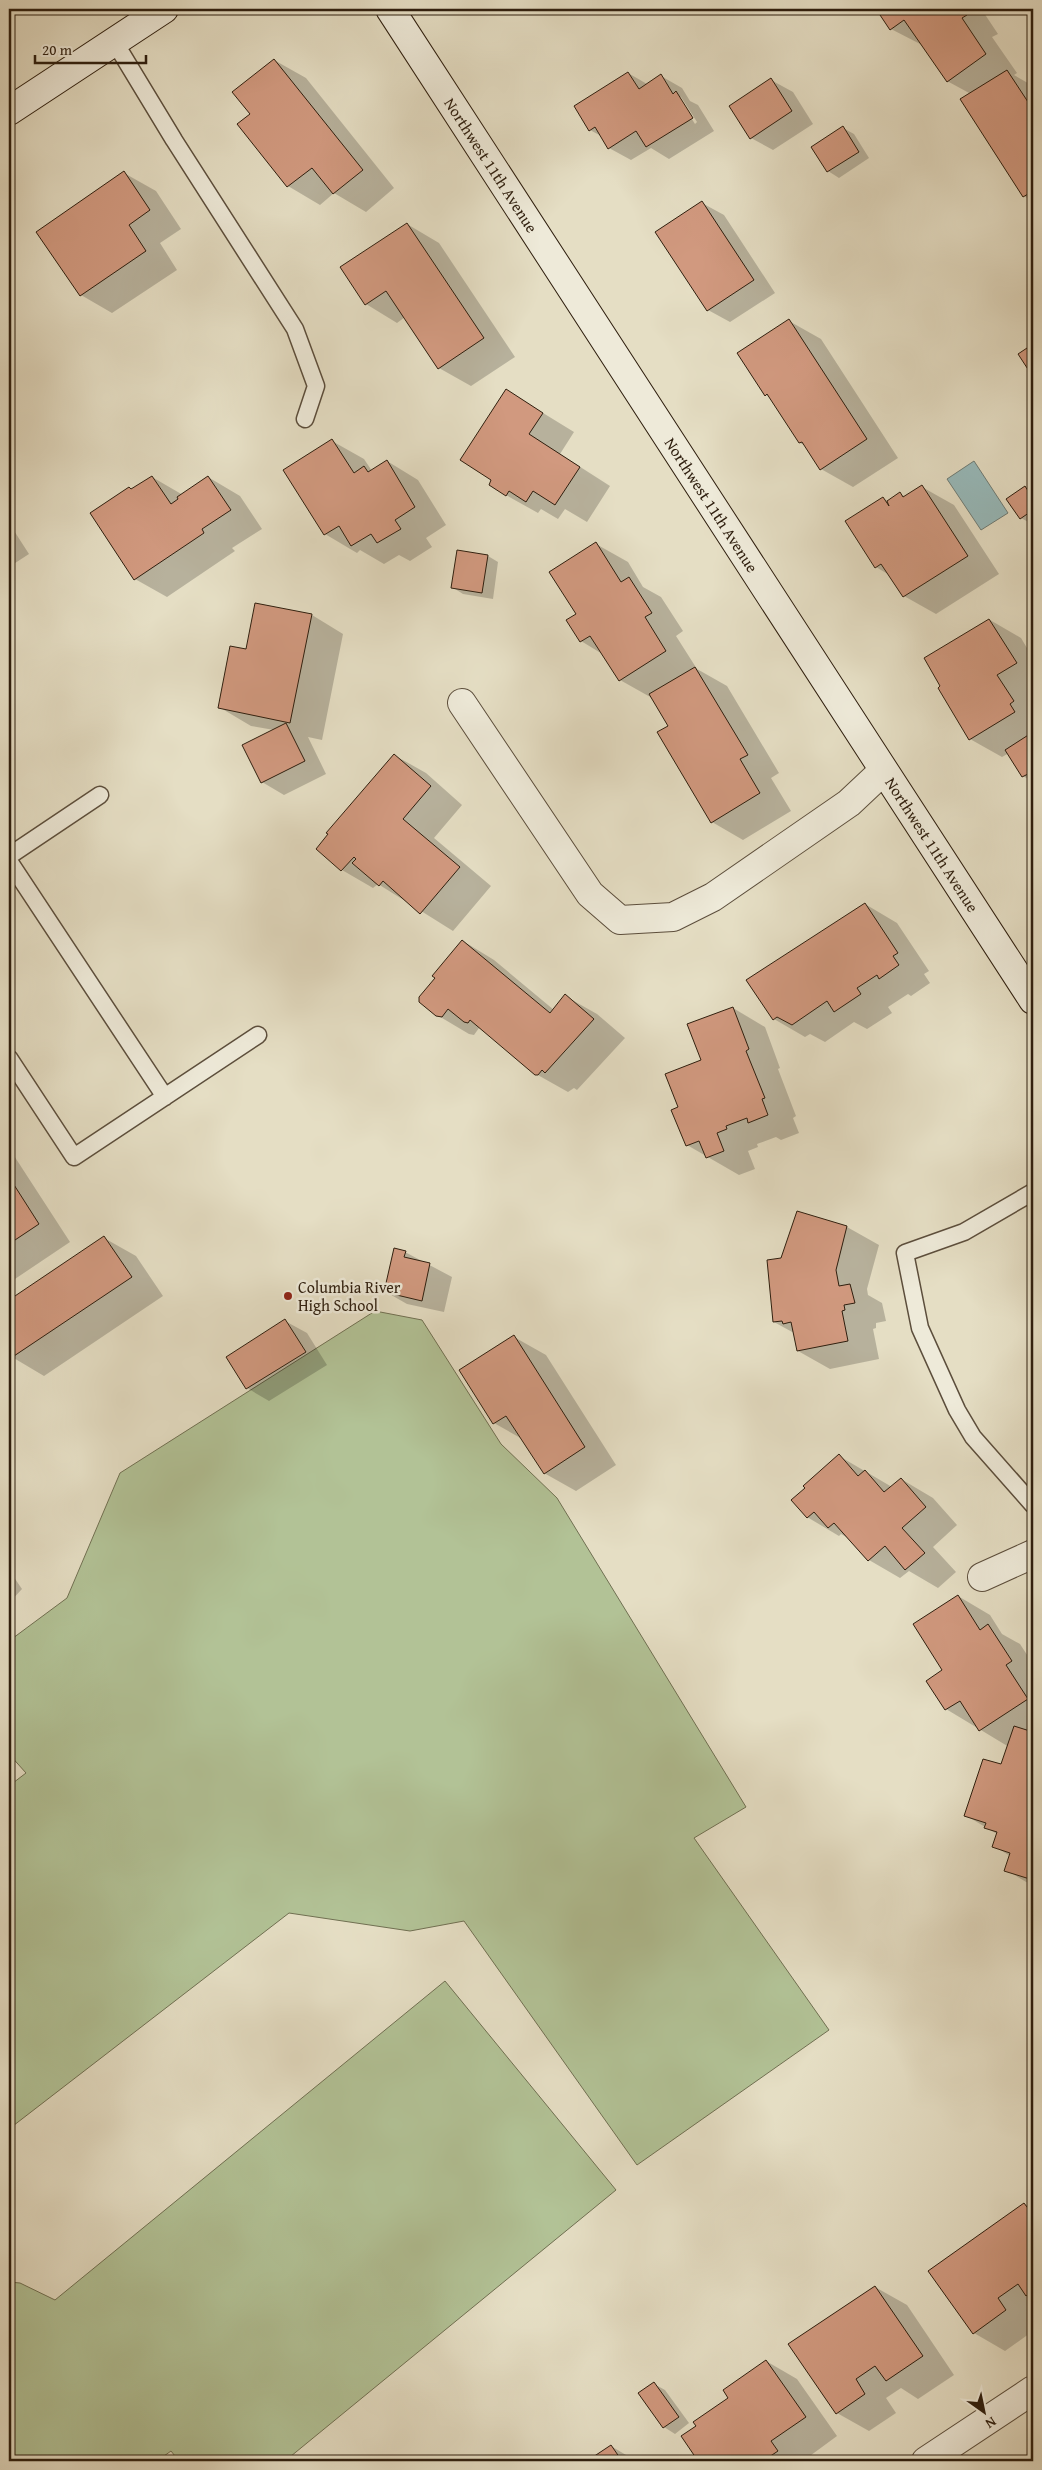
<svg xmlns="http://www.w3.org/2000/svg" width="1042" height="2470" font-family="'Gentium Book Plus',serif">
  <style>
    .green { fill: #b2c296; stroke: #707052 }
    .water { fill: #98bbbc; stroke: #6e7c76 }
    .shadow { fill: #0003; fill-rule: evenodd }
    .building { fill: #d1997f; stroke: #2e1e0e }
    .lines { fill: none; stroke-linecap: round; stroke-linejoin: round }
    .lane-casing { stroke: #5c4e3c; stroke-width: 19 }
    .street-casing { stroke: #5c4e3c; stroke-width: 30 }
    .secondary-casing { stroke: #2e1e0e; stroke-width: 30 }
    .lane { stroke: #eeead9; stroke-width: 16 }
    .street { stroke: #eeead9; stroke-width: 28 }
    .secondary { stroke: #eeead9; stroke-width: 28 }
    .poi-dot { fill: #8f2418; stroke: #eeead9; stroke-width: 2 }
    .labels { text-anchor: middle; stroke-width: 5; stroke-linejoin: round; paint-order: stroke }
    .street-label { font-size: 16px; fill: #2e1e0e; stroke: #eeead9 }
    .poi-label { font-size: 16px; fill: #2e1e0e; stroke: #eeead9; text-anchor: start }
  </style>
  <rect width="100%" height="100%" fill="#e5dec4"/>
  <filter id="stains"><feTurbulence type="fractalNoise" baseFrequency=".004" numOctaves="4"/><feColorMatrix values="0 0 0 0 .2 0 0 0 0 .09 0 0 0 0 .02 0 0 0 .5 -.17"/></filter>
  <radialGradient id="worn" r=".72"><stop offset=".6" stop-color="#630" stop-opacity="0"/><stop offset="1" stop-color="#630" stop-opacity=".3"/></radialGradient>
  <path class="green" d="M375,1311l47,9 79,124 56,54 189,309 -52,31 135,192 -192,135 -173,-244 -54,10 -121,-18 -280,216v-343l17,-13 -17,-19v-113l58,-43 53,-125z
    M445,1981l171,209 -331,271h-106l-8,-10 -14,10h-148v-179l11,1 35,17z"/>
  <path class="water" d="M974,461l34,52 -27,17 -34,-51z"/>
  <path class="shadow" d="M877,9h114l-7,4 14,21 -6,3 25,36 -3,2 19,11v116l-9,-6 -53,-102 -24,-13 -23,-35 -33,-17z
    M274,60l32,18 88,110 -28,24 -32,-19 -14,12 -32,-19 -49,-62 12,-10z
    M628,73l19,11 14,-8 21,12 8,13 8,4 16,26 -45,28 -18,-11 -20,12 -22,-12 -6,-11 -13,-7zM678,97h3l16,25 -2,2z
    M771,80l22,12 20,32 -40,26 -22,-12z
    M843,128l11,6 15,24 -30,20 -11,-7 -15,-24z
    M124,173l32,18 25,38 -21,14 17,27 -65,43 -31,-18z
    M702,203l22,12 51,78 -45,29 -22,-12z
    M407,224l32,19 76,114 -44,29 -32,-18 -34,-51 -8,6 -31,-19z
    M789,321l32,18 77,119 -45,29 -32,-18 -15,-23 -6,-3 -29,-45 -5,-3z
    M507,391l67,41 -14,22 50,32 -23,36 -22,-13 -7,10 -17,-10 -3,4 -32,-18z
    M332,441l32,18 8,12 15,-10 31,19 28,45 -20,13 6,9 -22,14 -11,-6 -15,9 -24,-14 -3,3 -32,-19z
    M9,463l5,9 -5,4z
    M152,477l31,18 25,-18 32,19 22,33 -30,19 3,3 -68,46 -32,-18 -3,-89z
    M922,487l32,18 45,69 -63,40 -32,-18 -13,-20 -15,-9 7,-69 5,3 12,-7 6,3z
    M1025,488l8,5 -1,31 -11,-6z
    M9,523l20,31 -20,13z
    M596,544l32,18 15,25 18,10 22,34 -7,5 21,33 30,17 52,87 -8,5 20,33 -48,29 -31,-18 -43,-96 -17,-28 -32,-18 -16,-25 -23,-14 -3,-27z
    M488,556l10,6 -5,37 -30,-5 -11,-7z
    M312,615l31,19 -21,106 -14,-3 18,37 -42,21 -22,-13 12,-52 -23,-4 -32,-19 28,-56z
    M990,620l31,18 12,20v32l-5,3 5,8v81l-10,-6 -14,-23 -7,4 -32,-18z
    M394,755l32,18 36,32 -28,33 57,48 -38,45 -75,-47 -5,4 -31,-18z
    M865,904l32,19 32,48 -5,3 6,9 -19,13 -3,-2 -20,13 4,6 -25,16 -13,-7 -29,20 -15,-8 -5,3 -31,-18z
    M463,941l31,19 60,50 11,-14 32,18 28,24 -48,52 -3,-2 -6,4 -32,-18 -49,-42 -8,-4 -5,7 -5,-1 -32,-19z
    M733,1008l32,19 15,41 -2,1 18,47 -3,2 6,15 -18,7 -5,-3 -19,7 1,3 -10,4 7,18 -16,6 -52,-30 -8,-37z
    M9,1148l61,94 -61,41z
    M798,1212l49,15 32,18 -12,44 1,6 14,8 4,18 -10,2v5l-3,1 6,30 -49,10 -32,-18 -4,-18 -20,-11 8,-63z
    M104,1238l32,18 27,40 -119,80 -32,-19 -3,-5v-51z
    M405,1252l47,25 -8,35 -37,-8 -21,-12z
    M285,1321l22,12 20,32 -58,36 -22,-13 -19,-31z
    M514,1337l32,18 70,110 -40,26 -32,-18 -20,-33 -30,-17 -33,-52z
    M839,1456l53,31 9,-8 32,19 24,27 -24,22 23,25 -18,16 -29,-17 -9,7 -31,-18 -19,-21 -9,-5 -2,2 -32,-19z
    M9,1570l13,19 -13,14z
    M958,1596l32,19 12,19 18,10 13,20v222l-27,-16 4,-14 -16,-10 3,-12 -32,-19 37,-49 7,-19 -63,-38 -18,-28 16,-10z
    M1024,2204l9,5v105l-4,3 4,6v8l-28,20 -31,-18z
    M875,2287l32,18 47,70 -36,24 -17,-11 -15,10 10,15 -27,18 -32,-18z
    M766,2361l31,18 40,57 -34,25h-103l-18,-24 47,-39z
    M654,2384l11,6 24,33 -14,11 -11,-7 -24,-33z
    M611,2446l25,15h-47z"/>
  <path class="building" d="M876,9h86l5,6 -5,3 24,36 -39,28 -43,-62 -14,10z
    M274,59l89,111 -30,24 -21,-26 -25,19 -50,-63 13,-10 -18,-22z
    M1007,70l23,35 3,-2v88l-10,6 -63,-98z
    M628,72l11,17 22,-15 12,20 3,-3 17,27 -47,29 -10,-16 -28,18 -13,-22 -6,4 -15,-25z
    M771,78l21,33 -42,28 -21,-33z
    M843,126l16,26 -32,20 -16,-25z
    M124,171l26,39 -21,15 17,26 -66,45 -44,-64z
    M702,201l52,79 -47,31 -52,-79z
    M407,223l77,115 -46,31 -52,-78 -21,14 -25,-38z
    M789,319l78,120 -47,31 -18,-28 -3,1 -32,-49 -2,2 -28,-43z
    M1033,344v33l-15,-23z
    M506,389l37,24 -14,21 51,33 -25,38 -22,-14 -7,11 -17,-11 -3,5 -17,-11 2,-5 -31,-20z
    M332,439l22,34 10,-7 4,6 19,-12 28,47 -20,13 6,9 -24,14 -6,-9 -20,12 -12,-20 -15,9 -41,-65z
    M152,476l19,28 7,-5 -1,-2 31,-21 23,34 -29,19 2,4 -70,47 -44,-67 39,-26 2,2z
    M922,485l46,71 -65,41 -22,-33 -6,4 -30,-47 38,-24 6,9 -2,-5 13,-9 3,5z
    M1025,486l8,13v11l-13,9 -14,-20z
    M596,542l25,40 8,-5 23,36 -7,4 21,34 -47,30 -29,-45 -10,6 -14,-22 10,-6 -27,-42z
    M457,550l31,5 -6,38 -31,-5z
    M255,603l57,11 -22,109 -72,-15 12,-62 16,3z
    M989,619l28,44 -20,12 17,26 -4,3 5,8 -46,28 -31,-52 2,-2 -16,-28z
    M695,667l53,88 -8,4 20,34 -49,30 -54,-91 11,-6 -19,-32z
    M286,723l19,38 -44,22 -19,-38z
    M1033,732v50l-5,-8 -6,3 -17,-27z
    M394,754l37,32 -28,33 57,48 -40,47 -37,-33 -4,5 -27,-23 4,-4 -2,-2 -13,14 -25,-22 12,-15 -2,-1z
    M865,903l33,50 -5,3 6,9 -20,14 -2,-4 -20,13 4,6 -27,18 -7,-11 -35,24 -15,-8 -4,3 -27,-40z
    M462,940l88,73 15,-19 29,25 -49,54 -3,-3 -4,5h-3l-65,-55 -2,3 -4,-1 -16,-13 -6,8 -6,-1 -17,-14v-5l16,-19 -3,-2z
    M733,1007l16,42 -3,2 19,47 -3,1 6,16 -20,8 -1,-5 -21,8 1,3 -10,4 7,18 -18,7 -7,-17 -13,5 -15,-36 7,-3 -13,-33 36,-14 -14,-36z
    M9,1177l30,47 -30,20z
    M797,1211l50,15 -11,44 3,16 11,-2 5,19 -11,2 1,5 -3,1 6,30 -51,10 -6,-29 -8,2 -1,-3 -9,1 -6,-62 14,-2z
    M104,1236l28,41 -121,81 -2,-4v-54z
    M394,1248l12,3 -2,6 26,6 -8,38 -38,-9z
    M285,1319l21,33 -60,37 -20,-32z
    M514,1335l71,112 -41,27 -38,-58 -13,8 -34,-54z
    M839,1454l19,22 7,-6 19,22 17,-14 25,29 -24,21 23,25 -20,17 -20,-24 -17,15 -34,-38 -6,5 -14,-16 -7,6 -16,-18 14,-12 -2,-2z
    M958,1595l22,35 8,-6 24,37 -6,4 22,34 -49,32 -19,-30 -15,9 -19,-29 16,-11 -29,-46z
    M1014,1726l19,6v148l-29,-9 6,-18 -18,-6 5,-15 -13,-4 2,-5 -22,-7 19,-57 18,5z
    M1024,2203l9,12v75l-7,6 -8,-12 -20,14 8,12 -33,24 -45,-63z
    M875,2286l48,70 -37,25 -11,-15 -19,13 9,15 -29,20 -48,-70z
    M766,2360l40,57 -35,24 7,10 -15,10h-65l-17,-25 15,-10 -3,-4 35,-24 -5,-8z
    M654,2382l25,35 -16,11 -25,-35z
    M611,2445l11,16h-35z"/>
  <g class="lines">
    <g class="lane-casing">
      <path id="lane" d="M114,41l60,99 121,189 21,57 -11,33
        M9,856l91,-61
        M9,861l156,236
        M9,1058l65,99 184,-122
        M1033,1192l-69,40 -59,21 15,75 37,82 16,27 60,68"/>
    </g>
    <g class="street-casing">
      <path id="street" d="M462,703l128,191 30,26 53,-3 40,-20 136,-94 34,-32
        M982,1577l51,-23
        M926,2461l107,-71"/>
    </g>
    <g class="secondary-casing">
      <g id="secondary">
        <path id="s1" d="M390,9l643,991"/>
        <path d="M9,111l155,-102"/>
      </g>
    </g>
    <use href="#lane" class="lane"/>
    <use href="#street" class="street"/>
    <use href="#secondary" class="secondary"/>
  </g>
  <circle class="poi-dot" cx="288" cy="1296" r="5"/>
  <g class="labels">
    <g class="street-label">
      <text dy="6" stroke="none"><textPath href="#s1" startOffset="186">Northwest 11th Avenue</textPath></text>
      <text dy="6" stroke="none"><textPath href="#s1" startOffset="591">Northwest 11th Avenue</textPath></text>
      <text dy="6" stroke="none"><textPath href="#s1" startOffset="996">Northwest 11th Avenue</textPath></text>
    </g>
    <g class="poi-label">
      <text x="298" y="1293">Columbia River<tspan x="298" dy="18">High School</tspan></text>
    </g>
  </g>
  <rect width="1042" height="2470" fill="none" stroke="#e5dec4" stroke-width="30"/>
  <rect x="10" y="10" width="1022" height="2450" fill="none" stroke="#2e1e0e" stroke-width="2.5"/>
  <rect x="15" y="15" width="1012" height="2440" fill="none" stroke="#2e1e0e"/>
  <g transform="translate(984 2412) rotate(147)" stroke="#eeead9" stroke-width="4" paint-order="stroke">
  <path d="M0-4L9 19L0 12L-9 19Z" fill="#2e1e0e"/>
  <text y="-8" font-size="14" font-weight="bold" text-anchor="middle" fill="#2e1e0e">N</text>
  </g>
  <path d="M35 55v8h111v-8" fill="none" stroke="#2e1e0e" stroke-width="2.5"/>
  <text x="42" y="55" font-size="15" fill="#2e1e0e" stroke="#eeead9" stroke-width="4" paint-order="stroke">20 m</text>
  <rect width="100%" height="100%" filter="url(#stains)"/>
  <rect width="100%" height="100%" fill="url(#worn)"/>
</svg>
